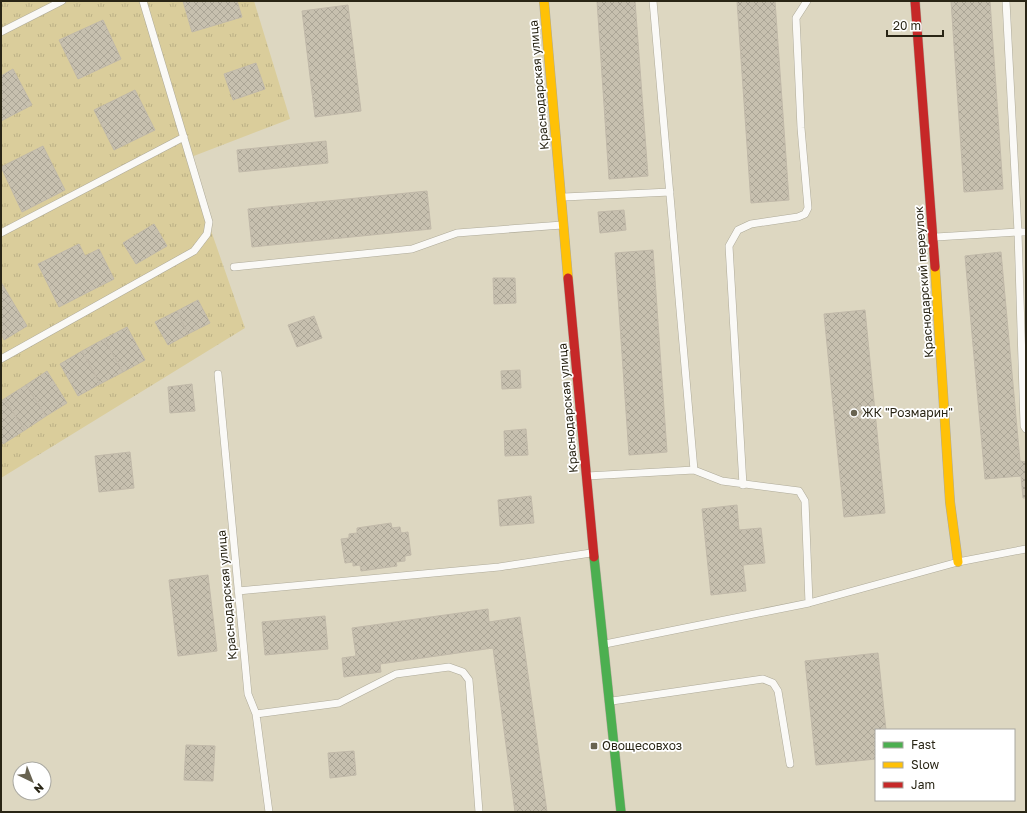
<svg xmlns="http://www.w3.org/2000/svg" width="1027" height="813" font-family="'Golos Text',sans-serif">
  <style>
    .grass { fill: url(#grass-tufts) }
    .building { fill: url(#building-cross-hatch); stroke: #c1b9a9 }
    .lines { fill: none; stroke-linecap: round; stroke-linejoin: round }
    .lane-casing { stroke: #aeaa99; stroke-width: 8 }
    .fast-casing { stroke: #aeaa99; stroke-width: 10 }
    .slow-casing { stroke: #aeaa99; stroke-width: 10 }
    .jam-casing { stroke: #aeaa99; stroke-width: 10 }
    .lane { stroke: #faf9f6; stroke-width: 7 }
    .fast { stroke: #4caf50; stroke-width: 9 }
    .slow { stroke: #ffc107; stroke-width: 9 }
    .jam { stroke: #c62828; stroke-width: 9 }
    .poi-dot { fill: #686351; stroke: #fff; stroke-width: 1.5 }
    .labels { text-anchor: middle; stroke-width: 3.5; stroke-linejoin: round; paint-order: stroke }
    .street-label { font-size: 12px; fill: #292515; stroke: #fff }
    .poi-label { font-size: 12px; fill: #292515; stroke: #fff; text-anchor: start }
  </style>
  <defs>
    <pattern id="grass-tufts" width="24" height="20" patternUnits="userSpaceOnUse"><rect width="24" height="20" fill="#dacd9b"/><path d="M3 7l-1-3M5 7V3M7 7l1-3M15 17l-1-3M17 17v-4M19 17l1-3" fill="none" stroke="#bbb085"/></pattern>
    <pattern id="building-cross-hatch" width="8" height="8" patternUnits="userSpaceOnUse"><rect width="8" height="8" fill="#c7c0af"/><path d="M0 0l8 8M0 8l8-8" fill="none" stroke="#aba596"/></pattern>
  </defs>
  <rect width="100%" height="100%" fill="#ddd7c1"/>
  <path class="grass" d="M1,1h253l36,118 -104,40 59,169 -244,150z"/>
  <path class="building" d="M183,1h54l5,16 -50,15z
    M597,1h38l13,175 -39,3z
    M737,1h38l14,199 -38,3z
    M951,1h39l13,188 -39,3z
    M348,5l13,106 -46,6 -13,-106z
    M103,20l18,39 -43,20 -19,-39z
    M256,63l9,26 -32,11 -9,-26z
    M13,69l19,36 -31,16v-45z
    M135,90l20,40 -41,20 -20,-40z
    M326,141l2,22 -89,9 -2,-22z
    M43,146l22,44 -43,22 -21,-45z
    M427,191l4,38 -179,18 -4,-38z
    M624,210l2,20 -26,3 -2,-21z
    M154,224l13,22 -31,18 -13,-21z
    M79,244l6,12 14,-7 15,30 -55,28 -21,-43z
    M653,250l14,202 -38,3 -14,-202z
    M1001,252l19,209 6,1v36h-3l-2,-22 -36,3 -20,-223z
    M493,278h22l1,25 -22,1z
    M1,282l26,44 -23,14 -3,-6z
    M198,300l12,23 -22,11 -11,-23z
    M865,310l20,203 -41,4 -20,-203z
    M177,311l11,23 -20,11 -13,-23z
    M314,316l8,22 -25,9 -9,-22z
    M127,327l18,33 -22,12 -19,-33z
    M104,339l19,33 -23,12 -18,-33z
    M82,351l18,33 -22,12 -18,-32z
    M520,370l1,18 -19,1 -1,-18z
    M47,371l20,32 -21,13 -20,-31z
    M192,384l3,27 -25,2 -2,-26z
    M26,385l20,31 -21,14 -21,-31z
    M4,399l21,31 -22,14 -2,-3v-40z
    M526,429l2,26 -23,1 -1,-25z
    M130,452l4,36 -35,4 -4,-36z
    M531,496l3,27 -34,3 -2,-26z
    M737,505l2,25 22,-2 4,35 -22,2 3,26 -35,4 -9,-86z
    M391,523l1,5 8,-1 1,6 7,-1 3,23 -6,1v5l-9,1 1,4 -36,5 -1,-6 -7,1v-4l-8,1 -4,-24 8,-1v-4l8,-1v-5z
    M208,575l9,76 -39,5 -9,-76z
    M488,609l1,13 31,-5 27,195h-32l-22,-164 -113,16 1,8 -37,5 -2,-19 14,-2 -4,-28z
    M325,616l3,33 -63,6 -3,-33z
    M878,653l8,77h-10v29l-60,6 -11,-104z
    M186,745l29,1 -2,35 -29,-1z
    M354,751l2,24 -26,3 -2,-25z"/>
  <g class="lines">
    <g class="lane-casing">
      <path id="lane" d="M1006,1l12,231h8
        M1,32l61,-31
        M564,197l106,-5
        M1,233l183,-96
        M936,237l82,-5 6,194 2,3
        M234,267l178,-18 45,-16 105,-8
        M1,359l193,-108 13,-17 2,-12 -66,-221
        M218,374l30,320 8,20 13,98
        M694,470l28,11 77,10 6,10 4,102
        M587,476l107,-6 -41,-469
        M743,485l-14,-239 9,-16 13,-6 47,-7 7,-3 3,-6 -7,-80 -5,-110 11,-17
        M238,591l261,-24 92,-14
        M605,644l204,-41 149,-41 68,-13
        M612,701l151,-22 10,4 5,8 12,73
        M256,714l83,-11 57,-29 53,-7 14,5 6,8 10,132"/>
    </g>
    <g class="fast-casing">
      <path id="fast" d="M594,557l27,255"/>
    </g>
    <g class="slow-casing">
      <path id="slow" d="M544,1l24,277
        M935,267l15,235 8,60"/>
    </g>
    <g class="jam-casing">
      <path id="jam" d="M915,1l20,266
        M568,278l26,279"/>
    </g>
    <use href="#lane" class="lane"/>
    <use href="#fast" class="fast"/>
    <use href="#slow" class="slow"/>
    <use href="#jam" class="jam"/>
  </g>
  <g class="poi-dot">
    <circle cx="854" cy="413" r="4"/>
    <rect x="590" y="742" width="8" height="8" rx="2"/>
  </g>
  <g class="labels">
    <g class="street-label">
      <text transform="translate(539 85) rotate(-95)" y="4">Краснодарская улица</text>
      <text transform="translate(924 282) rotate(-94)" y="4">Краснодарский переулок</text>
      <text transform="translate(568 408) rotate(-95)" y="4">Краснодарская улица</text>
      <text transform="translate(227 595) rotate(-95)" y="4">Краснодарская улица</text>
    </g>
    <g class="poi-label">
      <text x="862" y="417">ЖК "Розмарин"</text>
      <text x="602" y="750">Овощесовхоз</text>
    </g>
  </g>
  <rect width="1027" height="813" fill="none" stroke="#292515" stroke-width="4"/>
  <rect x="875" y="729" width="140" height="72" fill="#ffffff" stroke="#a9a8a1"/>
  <rect x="883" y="742" width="20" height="6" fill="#4caf50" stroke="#a9a8a1"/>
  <text x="911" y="749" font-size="12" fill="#292515">Fast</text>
  <rect x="883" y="762" width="20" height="6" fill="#ffc107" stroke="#a9a8a1"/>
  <text x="911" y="769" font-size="12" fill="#292515">Slow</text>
  <rect x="883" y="782" width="20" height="6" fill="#c62828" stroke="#a9a8a1"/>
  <text x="911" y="789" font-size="12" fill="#292515">Jam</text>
  <g transform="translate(32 781) rotate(137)"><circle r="19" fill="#ffffff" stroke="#a9a8a1"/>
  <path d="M0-3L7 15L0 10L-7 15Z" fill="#686351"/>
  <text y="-6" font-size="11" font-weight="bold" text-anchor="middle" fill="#292515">N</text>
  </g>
  <path d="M887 30v6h56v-6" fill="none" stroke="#292515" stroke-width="2"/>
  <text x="893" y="30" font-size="12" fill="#292515" stroke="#ffffff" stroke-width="3" paint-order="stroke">20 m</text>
</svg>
